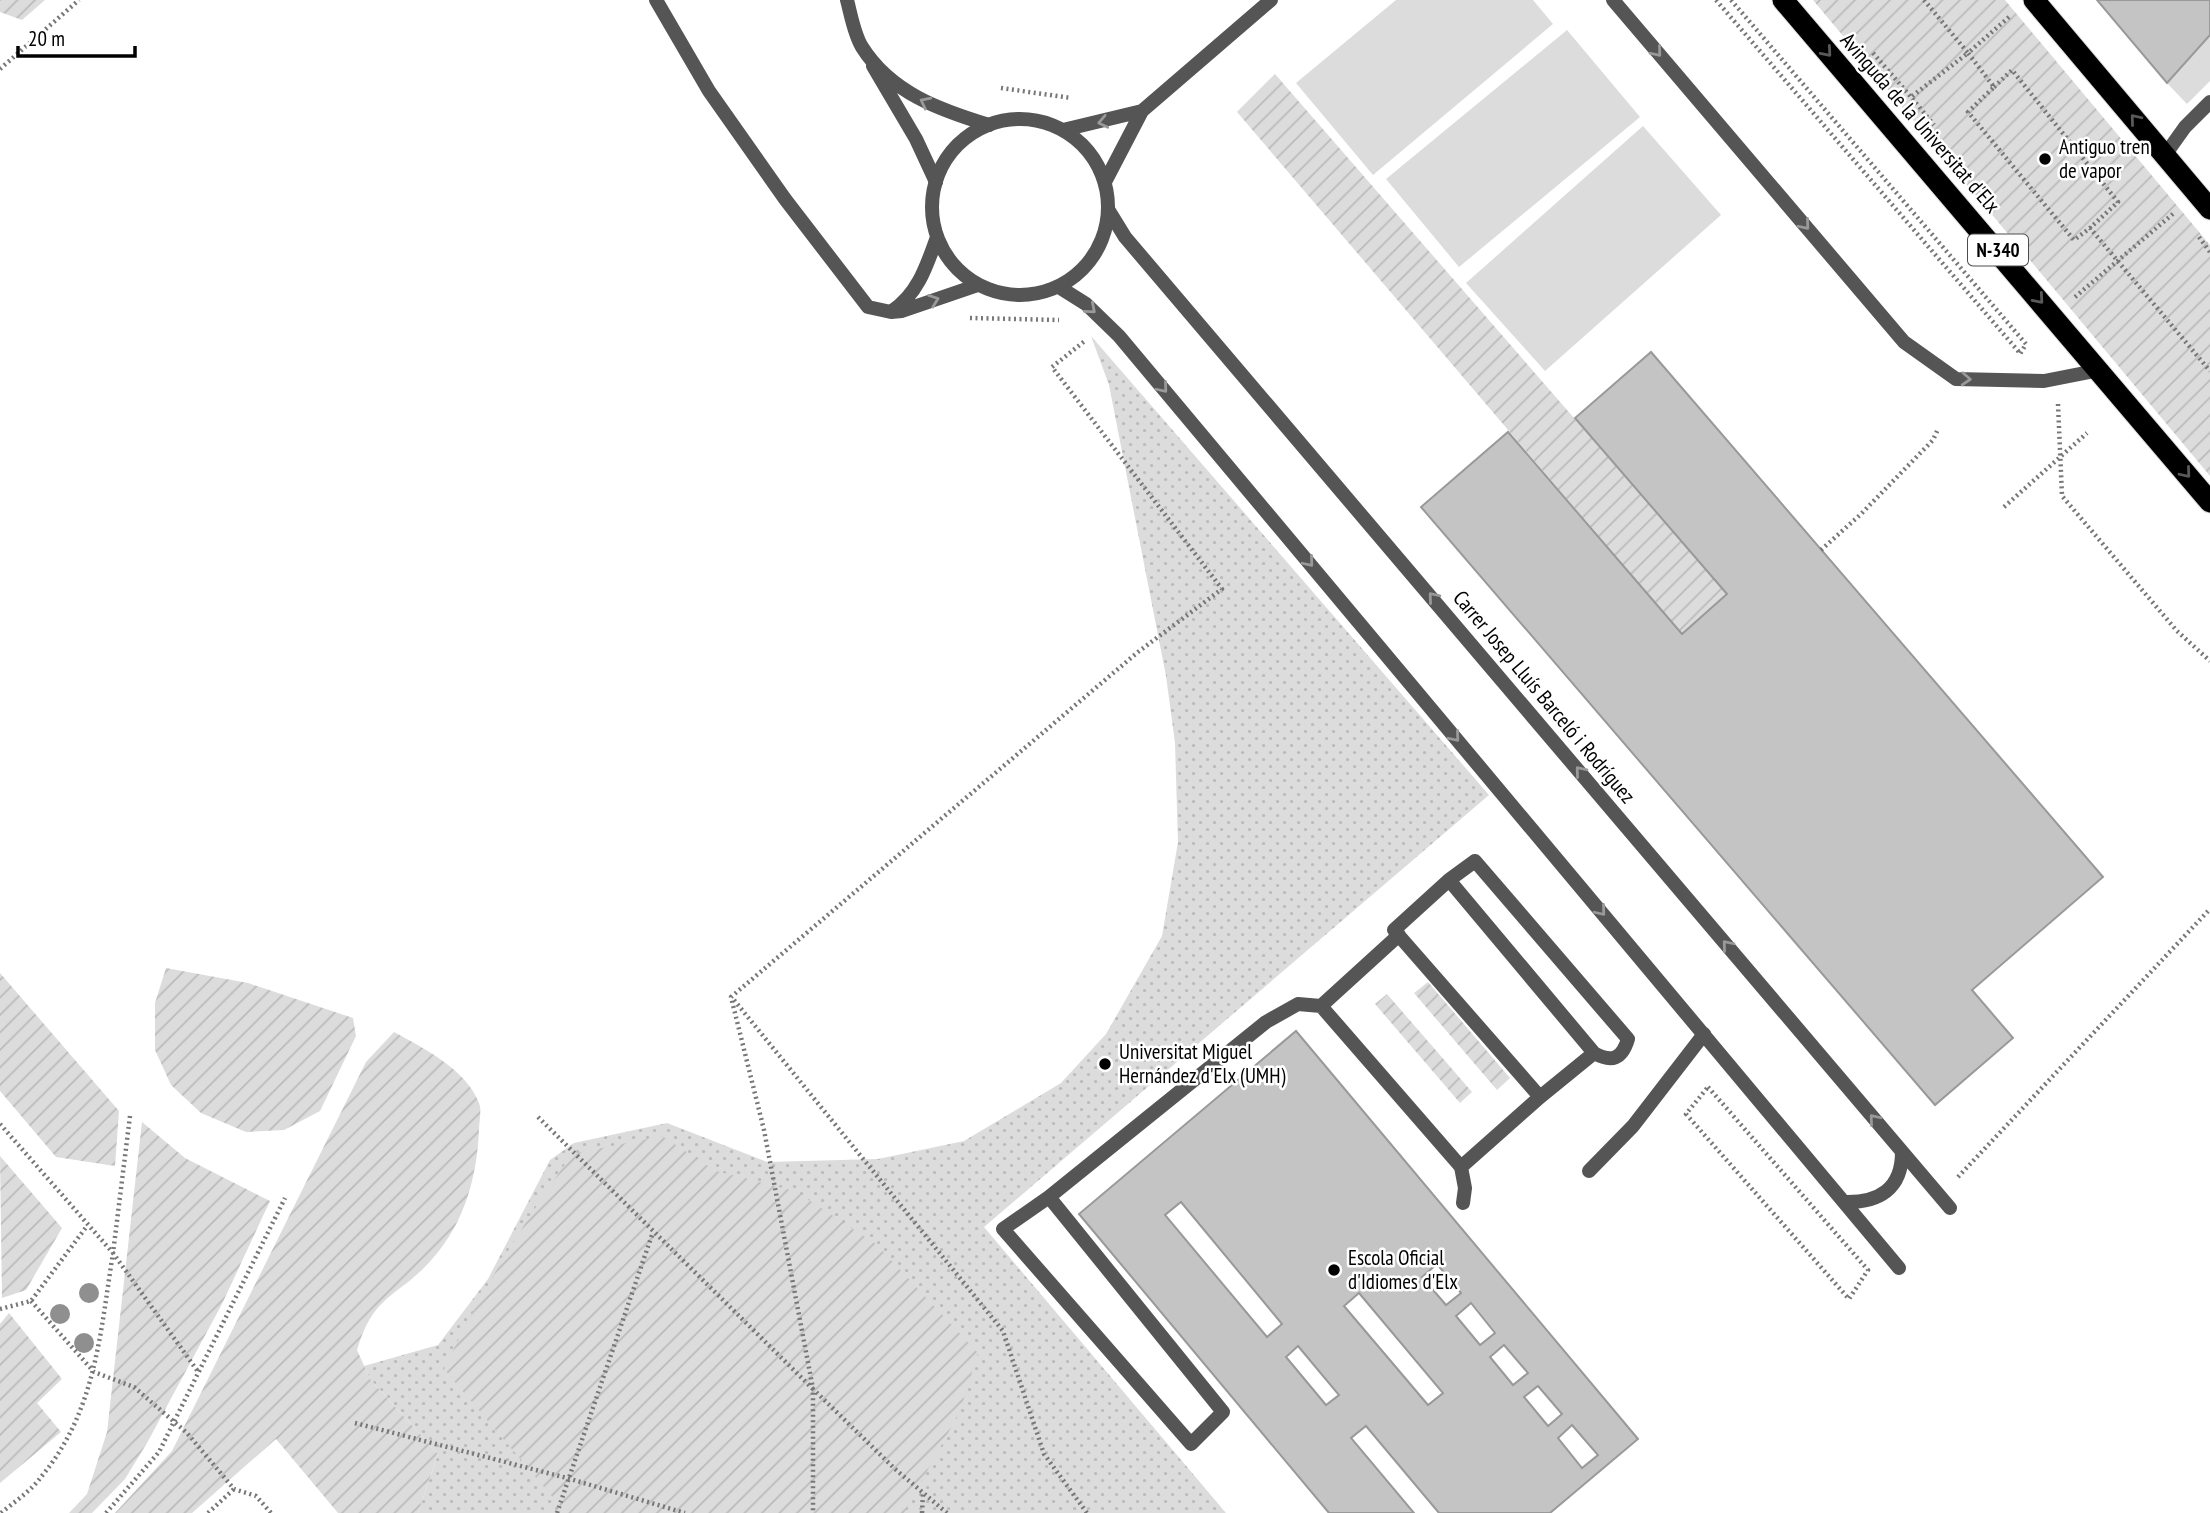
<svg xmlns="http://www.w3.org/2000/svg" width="2210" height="1513" font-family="'PT Sans Narrow',sans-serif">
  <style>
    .grass { fill: url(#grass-dots) }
    .park { fill: #dcdcdc }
    .garden { fill: url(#garden-furrows) }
    .building { fill: #c4c4c4; stroke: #999; stroke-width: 2; fill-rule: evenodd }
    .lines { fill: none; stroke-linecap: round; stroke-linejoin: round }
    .highway-casing { stroke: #dbdbdb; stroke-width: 23 }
    .path { stroke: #777; stroke-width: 4.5; stroke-dasharray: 2 3.5; stroke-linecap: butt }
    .lane { stroke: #555; stroke-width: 14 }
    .street { stroke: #555; stroke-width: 14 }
    .highway { stroke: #000; stroke-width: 21 }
    .tree { fill: #8f8f8f }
    .oneway { stroke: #999 }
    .oneway2 { stroke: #595959 }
    .poi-dot { fill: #000; stroke: #fff; stroke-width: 2.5 }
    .labels { text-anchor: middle; stroke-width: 5; stroke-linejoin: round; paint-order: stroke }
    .shield { fill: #fff; stroke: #4c4c4c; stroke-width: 2 }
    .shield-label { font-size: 19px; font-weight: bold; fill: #000 }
    .street-label { font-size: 21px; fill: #000; stroke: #fff }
    .poi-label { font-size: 21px; fill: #000; stroke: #fff; text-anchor: start }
  </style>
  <defs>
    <pattern id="grass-dots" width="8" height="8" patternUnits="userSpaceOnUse" patternTransform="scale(1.75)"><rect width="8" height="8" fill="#dcdcdc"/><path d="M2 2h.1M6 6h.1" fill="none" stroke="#bbb" stroke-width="1.8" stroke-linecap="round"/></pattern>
    <pattern id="garden-furrows" width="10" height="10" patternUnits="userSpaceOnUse" patternTransform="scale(1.75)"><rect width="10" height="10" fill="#dcdcdc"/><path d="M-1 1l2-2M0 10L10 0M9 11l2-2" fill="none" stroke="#bbb"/></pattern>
  </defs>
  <rect width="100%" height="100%" fill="#fff"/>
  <path class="grass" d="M1091,336l398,459 -505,432 242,286h-808l20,-59 -68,-75 -6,-13 74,-21 50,-66 62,-119 24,-17 93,-20 100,39 111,-3 86,-18 97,-58 45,-49 56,-98 16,-94 -3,-99 -9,-67 -57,-291z"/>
  <path class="park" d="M1396,0h137l20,24 -180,151 -77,-92z
    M1567,30l73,87 -181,150 -73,-88z
    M2210,35v46l-23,23 -20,-21z
    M1643,126l78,89 -176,156 -79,-88z"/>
  <path class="garden" d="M0,0h45l-23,20 -22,-8z
    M1813,0h192l205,245v231z
    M1275,74l452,520 -45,40 -445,-522z
    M166,968l82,15 105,35 3,18 -36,75 -36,19 -38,2 -45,-19 -30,-28 -16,-35v-47z
    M0,973l119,138 -4,55 -59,-9 -56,-66z
    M1428,982l82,96 -13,12 -83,-97z
    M1387,994l85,98 -12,11 -85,-99z
    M394,1032c29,16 72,37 85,71 3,7 0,19 0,27 -2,46 -14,92 -46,128 -34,40 -59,34 -76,92l13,29 68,75 -20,59h-80l-62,-74 -84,74h-77l57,-62 194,-389z
    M142,1122l43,36 85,43 -48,103 -75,139 -22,36 -33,34h-23l18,-19 20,-62z
    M662,1136l54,35 79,20 81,53 102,109 -18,58 -56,102h-338l-122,-144c35,-75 81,-148 128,-215z
    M0,1156l62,72 -36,62 -24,8z
    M9,1313l53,66 -25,24 24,29 -61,51v-159z"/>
  <path class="building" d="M2097,0h113v35l-43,48z
    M1651,352l452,525 -131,113 41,48 -78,67 -514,-598 87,-75 174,202 45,-40 -152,-176z
    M1296,1031l342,408 -88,74h-111l-73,-87 -15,12 63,75h-85l-250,-299zM1181,1202l101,122 -15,13 -102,-122zM1437,1264l24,29 -15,12 -24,-28zM1359,1293l84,100 -15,12 -84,-99zM1471,1303l24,30 -15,12 -24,-29zM1504,1345l24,28 -15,12 -23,-28zM1298,1346l41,49 -13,10 -40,-48zM1538,1386l24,28 -14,12 -24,-29zM1572,1425l26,30 -16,13 -24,-30z"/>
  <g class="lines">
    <g class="highway-casing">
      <path id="highway" d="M1783,0l427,502
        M2034,0l176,209"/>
    </g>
    <path class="path" d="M1716,0l303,352
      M1731,0l295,344 -6,10
      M1924,0l44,53 -57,44 23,28
      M2009,17l-41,36 26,34 -26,25 106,128 16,-12 120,143
      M1873,53l38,44
      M0,69l79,-69
      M1994,87l18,-17 106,132 -28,26
      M1001,88l70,10
      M2199,237l11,15
      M2075,297l99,-84
      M970,318l89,2
      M2058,404l4,92 115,135 33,30
      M2004,507l83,-74
      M1821,550l40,-36 72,-74 5,-11
      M734,1000l269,331 41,123 43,59
      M1708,1087l160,183 -19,29 -163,-185z
      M130,1116l-17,137 86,120
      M538,1117l275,272v124
      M0,1124l113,129c-13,81 -17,158 -72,224 -10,14 -27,25 -40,36
      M1958,1177l252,-268
      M31,1301l63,71 40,15 53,46 47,56 22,7 15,17
      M0,1309l31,-8 56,-75
      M355,1423l212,55 118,35
      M106,1513l53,-61 126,-254
      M208,1513l26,-24
      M557,1513l96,-281
      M922,1513l1,-20
      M947,1513l-52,-44 -82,-80 -49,-259 -33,-133 407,-345 84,-63 -170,-222 34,-27"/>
    <path class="lane" d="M656,0l53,91 76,108 83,108 23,5 11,-1 76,-26
      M847,0c4,15 7,34 15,47 29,46 78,63 127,78
      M1613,0l291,342 52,37 88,2 56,-11
      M873,66l43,73 20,43
      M892,311c26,-17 35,-46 45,-74
      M1589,1171l44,-45 71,-92"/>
    <path class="street" d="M932 207a88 88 0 1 1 176 0a88 88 0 1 1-176 0Z
      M1063,130l79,-19 129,-111
      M2165,155l20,-28 25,-25
      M1105,182l37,-71
      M1109,211l16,26 825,971
      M1059,287l27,17 33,32 780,932
      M1449,880l26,-19 153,178c-6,20 -16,24 -34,14l-145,-173 -55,50 146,167 -79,70 4,21 -2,15
      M1399,935l-78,71 140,161
      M1540,1097l54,-44
      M1049,1197l-46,32 188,215 32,-32 -174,-215 217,-175 32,-18 23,2
      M1844,1202c35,1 58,-13 58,-50"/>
    <use href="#highway" class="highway"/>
  </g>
  <g class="tree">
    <circle cx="89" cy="1293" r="10"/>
    <circle cx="60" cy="1314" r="10"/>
    <circle cx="84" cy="1343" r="10"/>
  </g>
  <defs><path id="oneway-chevron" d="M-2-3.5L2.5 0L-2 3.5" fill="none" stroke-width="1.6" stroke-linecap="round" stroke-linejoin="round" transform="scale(1.75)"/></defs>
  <g class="oneway">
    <use href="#oneway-chevron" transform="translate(1657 52) rotate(50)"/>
    <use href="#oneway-chevron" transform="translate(925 102) rotate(-153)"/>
    <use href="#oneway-chevron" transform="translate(1103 122) rotate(168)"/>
    <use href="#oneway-chevron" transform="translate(1805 225) rotate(50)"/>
    <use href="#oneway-chevron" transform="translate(934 300) rotate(-20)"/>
    <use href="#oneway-chevron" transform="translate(1091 309) rotate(41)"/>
    <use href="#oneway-chevron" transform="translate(1966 379) rotate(3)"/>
    <use href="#oneway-chevron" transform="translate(1163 388) rotate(50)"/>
    <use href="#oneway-chevron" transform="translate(1309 562) rotate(50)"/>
    <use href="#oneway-chevron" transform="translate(1433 597) rotate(-130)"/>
    <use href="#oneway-chevron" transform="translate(1455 737) rotate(50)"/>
    <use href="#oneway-chevron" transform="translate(1580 771) rotate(-130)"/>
    <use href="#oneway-chevron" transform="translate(1601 911) rotate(50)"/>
    <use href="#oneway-chevron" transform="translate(1727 945) rotate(-130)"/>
    <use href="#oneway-chevron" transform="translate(1874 1119) rotate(-130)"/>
  </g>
  <g class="oneway2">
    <use href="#oneway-chevron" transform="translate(1827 52) rotate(49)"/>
    <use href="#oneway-chevron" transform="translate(2135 119) rotate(-130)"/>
    <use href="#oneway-chevron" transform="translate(2039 299) rotate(49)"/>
    <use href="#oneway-chevron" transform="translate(2186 473) rotate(50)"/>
  </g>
  <g class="poi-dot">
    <circle cx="2045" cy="159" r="7"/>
    <circle cx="1105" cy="1064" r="7"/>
    <circle cx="1334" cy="1270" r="7"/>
  </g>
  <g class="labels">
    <rect class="shield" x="1968" y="234.5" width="60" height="31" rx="5"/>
    <g class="shield-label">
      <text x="1998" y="257">N-340</text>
    </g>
    <g class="street-label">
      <text transform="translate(1920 123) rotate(49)" y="7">Avinguda de la Universitat d'Elx</text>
      <text transform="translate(1544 697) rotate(50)" y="7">Carrer Josep Lluís Barceló i Rodríguez</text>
    </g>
    <g class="poi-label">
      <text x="2059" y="154">Antiguo tren<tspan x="2059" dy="24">de vapor</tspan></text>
      <text x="1119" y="1059">Universitat Miguel<tspan x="1119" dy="24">Hernández d'Elx (UMH)</tspan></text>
      <text x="1348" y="1265">Escola Oficial<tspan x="1348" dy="24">d'Idiomes d'Elx</tspan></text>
    </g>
  </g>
  <path d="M18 46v10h117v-10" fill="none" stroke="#000000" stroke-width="3.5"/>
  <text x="28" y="46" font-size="21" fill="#000000" stroke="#ffffff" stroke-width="5" paint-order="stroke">20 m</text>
</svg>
